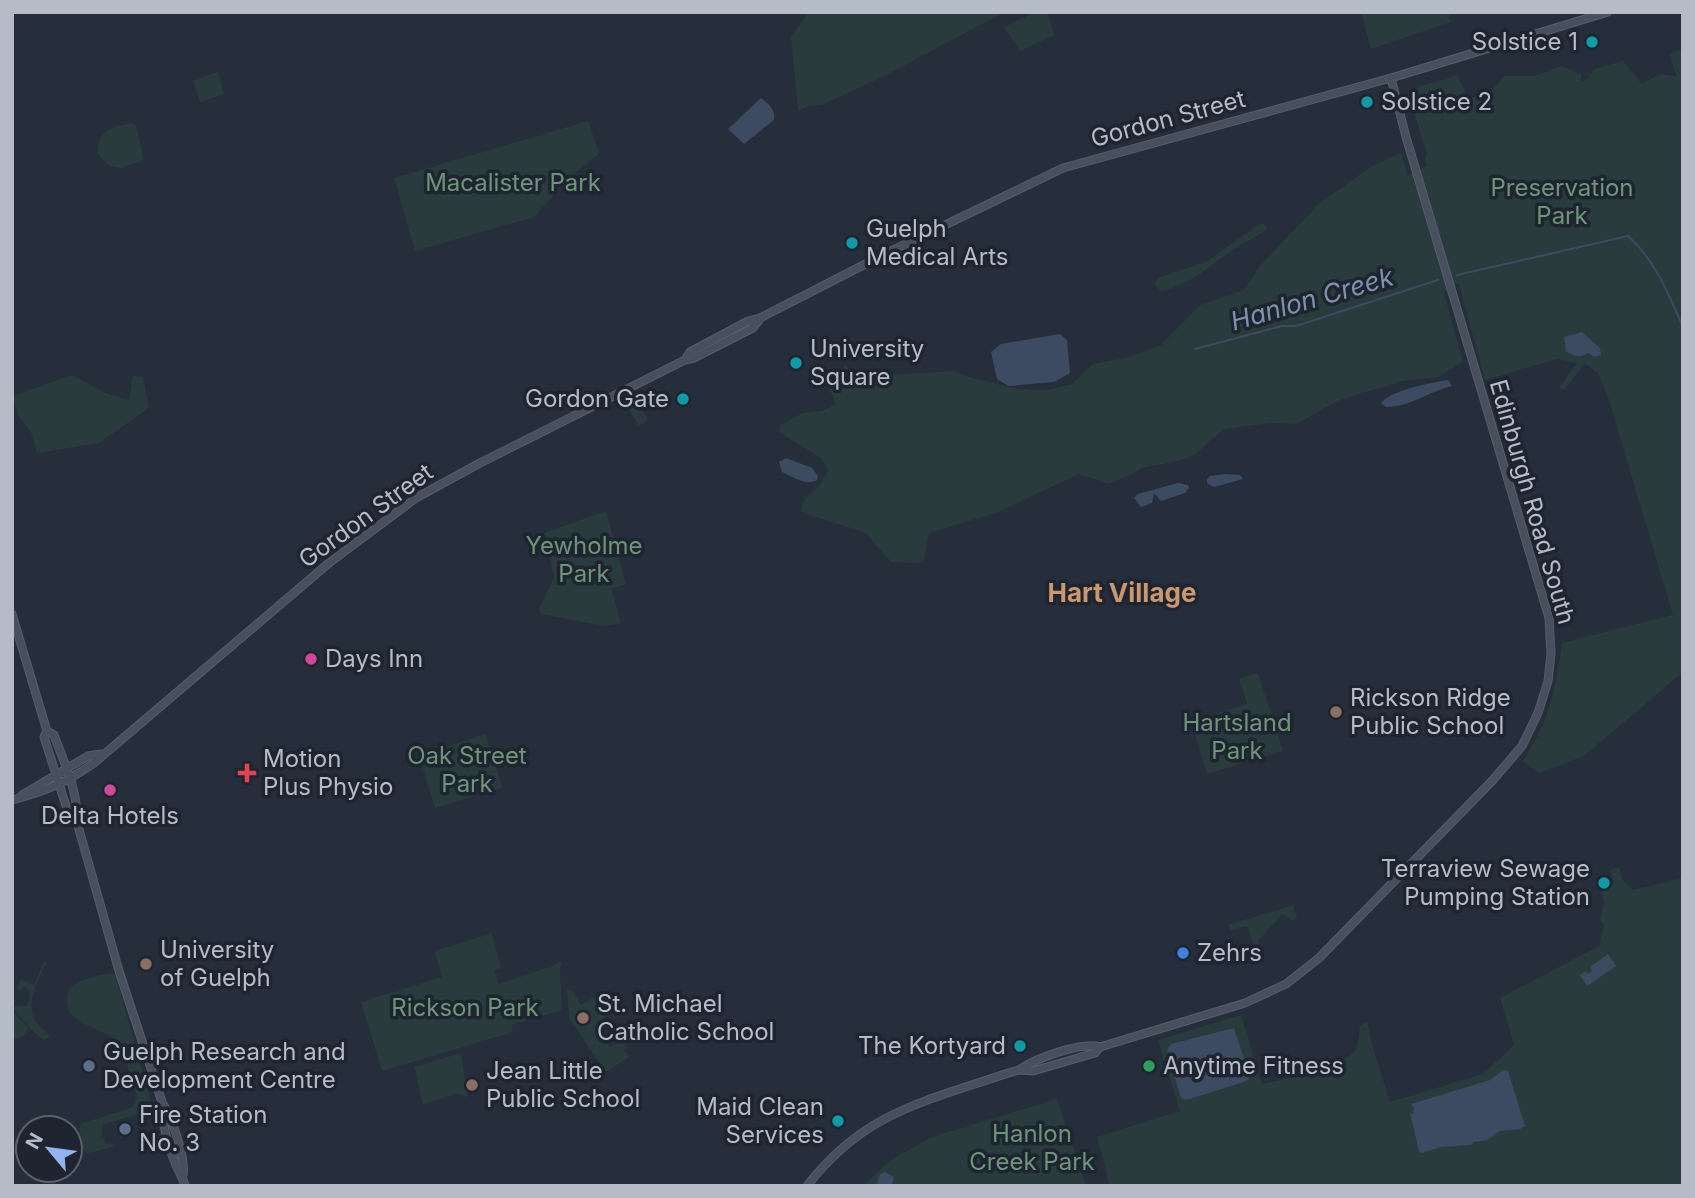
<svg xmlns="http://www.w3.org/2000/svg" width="1695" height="1198" font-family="Inter,sans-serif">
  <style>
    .green { fill: #293b3d }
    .water { fill: #3d4b62 }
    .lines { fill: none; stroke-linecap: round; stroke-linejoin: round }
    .stream { stroke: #3d4b62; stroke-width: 2 }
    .secondary-casing { stroke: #575e69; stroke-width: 9 }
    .secondary { stroke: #48505e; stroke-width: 7 }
    .culture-dot { fill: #0f9aa8; stroke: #1e2530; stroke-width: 2.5 }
    .hotel-dot { fill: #d1479c; stroke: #1e2530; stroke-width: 2.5 }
    .education-dot { fill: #8d6e63; stroke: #1e2530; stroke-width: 2.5 }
    .health-dot { fill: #e0444e; stroke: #1e2530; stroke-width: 2.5 }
    .shop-dot { fill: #3f7fe0; stroke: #1e2530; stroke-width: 2.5 }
    .service-dot { fill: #5c6f8a; stroke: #1e2530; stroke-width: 2.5 }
    .leisure-dot { fill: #2e9e5b; stroke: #1e2530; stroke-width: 2.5 }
    .labels { text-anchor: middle; stroke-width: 7; stroke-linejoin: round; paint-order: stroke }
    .poi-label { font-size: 24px; fill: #b5bbc7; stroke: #1e2530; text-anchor: start }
    .street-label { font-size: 24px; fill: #b5bbc7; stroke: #1e2530 }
    .park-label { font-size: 24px; fill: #6e9578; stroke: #1e2530 }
    .water-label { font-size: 26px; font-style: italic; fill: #7f91ab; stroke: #1e2530 }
    .neighbourhood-label { font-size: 26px; font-weight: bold; fill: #cb976c; stroke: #1e2530 }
  </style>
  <rect width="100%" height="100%" fill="#262e3b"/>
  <path class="green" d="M809,12h196l-119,63 -64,30 -14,1 -10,5 -7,-75z
    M1035,12h12l7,23 -34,16 -16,-24z
    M1361,12h88l2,10 -80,27z
    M1683,49v623l-99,84 -45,17 -16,-12c27,-41 32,-70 39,-118l111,-28 -64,-215 -11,-27 -13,-10 -21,27 -5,-2 18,-25 -20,-4 -72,21 -26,-96h-4l-11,9 19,69 -25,15 -36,4 -65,20 -40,23 -25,-1 -48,6 -30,26 -15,6 -38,7 -6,5 -26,11 -30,-10 -83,39 -67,20 -5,27 -4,3 -29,-1 -25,-29 -65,-21c2,-16 8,-15 17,-25 4,-4 7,-11 10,-16l-6,-12 -43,-27 3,-8 21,-11 19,-2 14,-7 -10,-23 20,-16 16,23 24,-13 66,-4 23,8 44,10 29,1 24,-6 21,-20 38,-7 30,-12 39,-40 44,-15 18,-27 59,-61 51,-36 29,-13 7,23 19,-10 -2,-6 2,-7 -17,-53 8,-13 39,-12 12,23 20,-4 15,-18h31l26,-10 20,8v8l7,-4 6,-9 29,-8 19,23 18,-10 17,3 -8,-23z
    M218,72l6,22 -24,8 -7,-22z
    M588,121l11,33 -28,22 -37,41 -119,34 -21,-73z
    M132,123l4,3 8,34 -22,8 -13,-2 -11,-12c-2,-23 16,-28 34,-31z
    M1261,223l5,2 1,4c-12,9 -25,15 -37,23 -22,15 -43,36 -71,39l-4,-8 2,-5 49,-16z
    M72,375l36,19 21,6 4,-24 10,1 6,31 -50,35 -62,10 -6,-21 -13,-17 -5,-19z
    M637,401l11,19 -9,6 -12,-20z
    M606,511l20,73 -15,5 10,34 -16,3 -64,-12 -2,-5 15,-31 -10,-45z
    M1258,673l25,78 -76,23 -16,-52 56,-18 -8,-25z
    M486,734l16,54 -67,20 -16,-52z
    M1619,867l3,12 11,11 50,-12v308h-573l-13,-49 83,-26 -22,-71 83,-25 21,69c18,-3 80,-18 91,-31 6,-7 6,-18 7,-27l7,-5 5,24 18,57 93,-28 31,-29 -14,-47 99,-52 5,-21 -4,-5 4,-18 -4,-14 14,-5 -4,-13z
    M1297,904l-4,3 4,10 -4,4 -11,-7 -24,27 2,7 -3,1 2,5 -2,1 -10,-29 -17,5 -2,-6z
    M492,933l9,35 -7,2 5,14 56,-19 4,-4 3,2 -2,4 2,43 -50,15 1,7 -131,39 -21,-69 81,-25 -7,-26z
    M44,962l2,1c-8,19 -23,42 -8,61 3,5 9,9 12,12l-5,4c-10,-5 -27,-23 -32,-34h14l3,-9 -1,-8 -5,-3 -4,5 -3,-4 5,-10v3l12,5z
    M109,973l6,1 39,138 -13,4 -1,-3 -38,12v10l4,9 6,-1 2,3 -26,8 -4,-3 -5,-23 4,-5 45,-14 4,-2 5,-10 -17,-55c-14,-10 -35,-15 -48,-27 -4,-4 -5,-10 -5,-15 -1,-20 27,-23 42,-27z
    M567,989l5,1 9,15 15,-9 12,19 -10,7 9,15 -1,4 4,6 15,-9 2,10 -3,2 5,7 -23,15 -37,-54z
    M12,1010l16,18 -2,7 -11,4 -3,-6z
    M461,1053l4,27 6,9 -4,7 -3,1 -7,-4 -34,12 -9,-38z
    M1057,1099l29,87h-224l29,-26 41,-23z"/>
  <path class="water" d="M761,98c7,5 15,12 13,22l-30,24 -16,-15z
    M1582,332l18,16 1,7 -6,2 -7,-4c-8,5 -14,4 -22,-2l-2,-14z
    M1060,334l7,6 3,33 -16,9 -46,4 -11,-7 -6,-27 10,-8z
    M1448,380l4,6c-22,5 -42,21 -66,21l-5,-4c10,-13 50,-20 67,-23z
    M786,458l26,10 6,8 -1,4c-11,6 -24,-3 -35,-8l-3,-10z
    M1226,474l14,1 3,4 -29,8 -7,-4v-4l3,-3z
    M1178,483l10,2 1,3 -4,5 -24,8 -7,-8 -2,10 -11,4 -7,-9 4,-4z
    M1608,954l8,12 -29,20 -7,-11 6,-4 2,3 4,-3 -2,-4z
    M1234,1028l16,49 -3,4 -61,19 -5,-2 -14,-47 4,-7z
    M1503,1070l5,1 17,55 -5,3 -20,2 -13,9 -13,2 -3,3 -30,2 -19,6 -3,-2 -9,-38 3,1 1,-6 -3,-4 79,-24z
    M885,1172l9,5 -2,9h-16l4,-12z"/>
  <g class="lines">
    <path class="stream" d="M1457,275l171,-39c28,25 40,58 55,91
      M1195,349l87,-23h14l142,-46"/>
    <g class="secondary-casing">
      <path id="secondary" d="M685,360l5,-8 58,-31 12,-3 127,-65 176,-85 328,-90 217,-66
        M12,614l35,117 -3,6 24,75 8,7
        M47,731l7,4c8,23 26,60 22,84l43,152 43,131c10,17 24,54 21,73
        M22,795l66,-39 13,-2
        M12,800c34,-9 53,-17 82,-37l235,-200 87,-65 64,-35 205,-103 9,-2 59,-30 7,-9
        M1019,1070c15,-11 63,-29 81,-23
        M162,1103c0,20 6,43 14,62 3,8 7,12 9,21
        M807,1186c56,-73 116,-84 198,-112l14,-4 14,1 62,-18 5,-6 145,-44 41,-19 33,-26 173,-177 30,-35 16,-33 10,-32 3,-27 -2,-36 -143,-481 -15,-59"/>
    </g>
    <use href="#secondary" class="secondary"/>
  </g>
  <g class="culture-dot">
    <circle cx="1592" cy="42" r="7"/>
    <circle cx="1367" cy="102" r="7"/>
    <circle cx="852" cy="243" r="7"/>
    <circle cx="796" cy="363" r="7"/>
    <circle cx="683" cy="399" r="7"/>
    <circle cx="1604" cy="883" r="7"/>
    <circle cx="1020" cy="1046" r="7"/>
    <circle cx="838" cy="1121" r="7"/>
  </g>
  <g class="hotel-dot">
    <circle cx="311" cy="659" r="7"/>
    <circle cx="110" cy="790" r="7"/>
  </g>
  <g class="education-dot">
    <circle cx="1336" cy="712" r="7"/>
    <circle cx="146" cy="964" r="7"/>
    <circle cx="583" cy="1018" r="7"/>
    <circle cx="472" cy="1085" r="7"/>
  </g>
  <path class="health-dot" d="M243.5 762.5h7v7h7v7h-7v7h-7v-7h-7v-7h7z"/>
  <circle class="shop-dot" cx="1183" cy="953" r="7"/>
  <g class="service-dot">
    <circle cx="89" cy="1066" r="7"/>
    <circle cx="125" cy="1129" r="7"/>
  </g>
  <circle class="leisure-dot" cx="1149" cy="1066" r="7"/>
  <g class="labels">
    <g class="poi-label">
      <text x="1578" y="50" text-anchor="end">Solstice 1</text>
      <text x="1381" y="110">Solstice 2</text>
      <text x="866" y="237">Guelph<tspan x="866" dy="28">Medical Arts</tspan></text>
      <text x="810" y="357">University<tspan x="810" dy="28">Square</tspan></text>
      <text x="669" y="407" text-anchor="end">Gordon Gate</text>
      <text x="325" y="667">Days Inn</text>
      <text x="1350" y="706">Rickson Ridge<tspan x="1350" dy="28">Public School</tspan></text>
      <text x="263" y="767">Motion<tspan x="263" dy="28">Plus Physio</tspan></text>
      <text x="110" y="824" text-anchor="middle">Delta Hotels</text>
      <text x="1590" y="877" text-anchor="end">Terraview Sewage<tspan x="1590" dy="28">Pumping Station</tspan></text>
      <text x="160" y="958">University<tspan x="160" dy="28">of Guelph</tspan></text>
      <text x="1197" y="961">Zehrs</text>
      <text x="597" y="1012">St. Michael<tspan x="597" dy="28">Catholic School</tspan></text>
      <text x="1006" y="1054" text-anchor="end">The Kortyard</text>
      <text x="103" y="1060">Guelph Research and<tspan x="103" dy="28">Development Centre</tspan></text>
      <text x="1163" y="1074">Anytime Fitness</text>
      <text x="486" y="1079">Jean Little<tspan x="486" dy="28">Public School</tspan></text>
      <text x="824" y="1115" text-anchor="end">Maid Clean<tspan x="824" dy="28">Services</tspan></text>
      <text x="139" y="1123">Fire Station<tspan x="139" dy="28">No. 3</tspan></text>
    </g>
    <g class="street-label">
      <text transform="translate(1168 119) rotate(-15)" y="8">Gordon Street</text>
      <text transform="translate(1532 502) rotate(74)" y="8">Edinburgh Road South</text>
      <text transform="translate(366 516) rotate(-36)" y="8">Gordon Street</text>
    </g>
    <g class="park-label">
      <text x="513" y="191">Macalister Park</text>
      <text x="1562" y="196">Preservation<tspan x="1562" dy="28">Park</tspan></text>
      <text x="584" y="554">Yewholme<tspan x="584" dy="28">Park</tspan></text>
      <text x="1237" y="731">Hartsland<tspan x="1237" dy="28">Park</tspan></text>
      <text x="467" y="764">Oak Street<tspan x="467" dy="28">Park</tspan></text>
      <text x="465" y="1016">Rickson Park</text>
      <text x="1032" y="1142">Hanlon<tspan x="1032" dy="28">Creek Park</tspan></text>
    </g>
    <g class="water-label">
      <text transform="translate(1312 299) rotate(-16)" y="9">Hanlon Creek</text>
    </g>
    <g class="neighbourhood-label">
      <text x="1122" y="602">Hart Village</text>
    </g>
  </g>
  <rect width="1695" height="1198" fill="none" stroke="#b5bbc7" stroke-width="28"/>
  <g transform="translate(49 1149) rotate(299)"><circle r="33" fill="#1e2530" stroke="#5a616c" stroke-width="2"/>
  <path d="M0-5L12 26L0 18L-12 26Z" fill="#92b4ee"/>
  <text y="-10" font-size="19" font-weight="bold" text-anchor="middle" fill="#b5bbc7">N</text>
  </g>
</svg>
